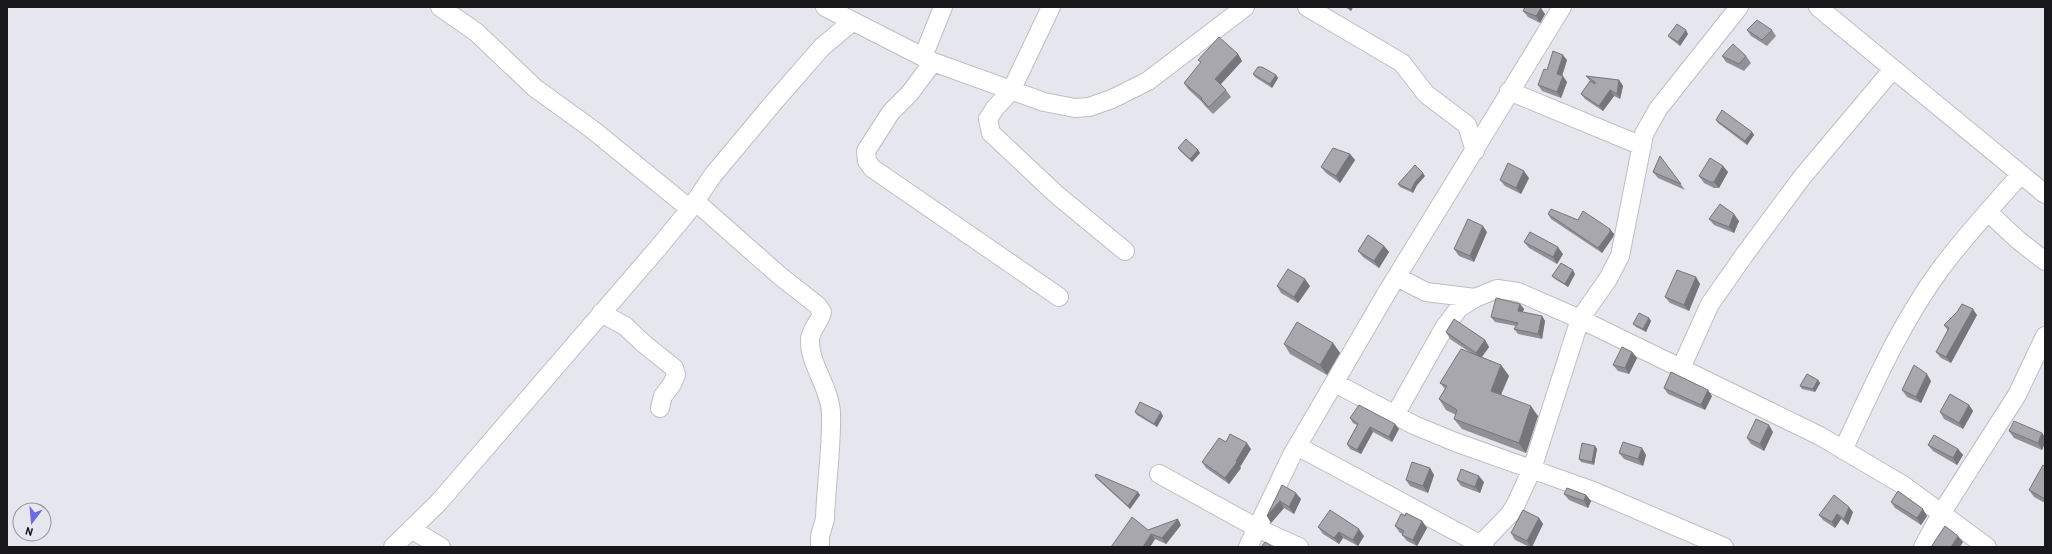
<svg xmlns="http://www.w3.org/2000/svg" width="2052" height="554" font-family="Barlow,sans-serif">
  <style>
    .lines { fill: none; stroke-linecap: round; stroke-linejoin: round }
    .minor-casing { stroke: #bdbec5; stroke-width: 20 }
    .minor { stroke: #fff; stroke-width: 18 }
    .wall { fill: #919096 }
    .shaded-wall { fill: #76757a }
    .building { fill: #a9a7ae; stroke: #76757a }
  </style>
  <rect width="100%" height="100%" fill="#e6e7ee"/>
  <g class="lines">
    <g class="minor-casing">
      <path id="minor" d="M440,7l36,25 59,56 58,42 97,79
        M825,7l108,55 111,40 31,6 14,-1 23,-8 36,-18 97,-74
        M1051,7l-40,84 -16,17 -7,11 3,14 66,62 68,56
        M1307,7l95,56 24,31 41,31 8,26
        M1818,7l227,187
        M923,57l20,-50
        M933,62l-23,31 -19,19 -25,39 1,10 5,7 187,129
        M1509,91l133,55
        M695,201l85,75 37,29 5,7c-2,10 -12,18 -12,28 -1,24 20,47 21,73 1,35 -5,71 -6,106l-5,17v11
        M1988,212l30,28 27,21
        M1397,277l29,15 49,6
        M601,313l24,13 18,17 31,25 2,7 -4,9 -9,12 -3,12
        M1681,368l29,-64 35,-50 58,-78 90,-107
        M1335,383l79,42 41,17 138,49 131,56
        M1395,415l49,-87 15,-20 16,-10 22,-9 21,3 62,27 240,117 83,49 84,62
        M1297,446l188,101
        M1843,450c29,-61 56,-124 96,-179 25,-34 54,-65 82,-97
        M1159,474l98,54 42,19
        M411,529l30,18
        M393,547l46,-45 219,-254 32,-39 23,-34 61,-73 48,-55 31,-26
        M1248,547l44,-92 94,-161 176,-287
        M1478,547l32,-33 6,-10 16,-35 48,-150 28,-40 12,-23 24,-122 14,-25 81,-102
        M1923,547l19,-35 75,-117 28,-59"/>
    </g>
    <use href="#minor" class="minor"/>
  </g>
  <path class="wall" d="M1345,7h8l-2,4z
    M1523,11l22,3 -5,9 -12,-6z
    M1747,30h25l4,6 -9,10 -16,-10z
    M1688,34l-8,12 -9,-7 -3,-3z
    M1238,54l4,7 -21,23 5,6 5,7 -18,17 -8,-8 -4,-5 -13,-12 -4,-6 17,-20 -3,-3z
    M1722,56h24l5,7 -7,8 -18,-9z
    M1567,60l-5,16 5,6 -6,16 -19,-7 -4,-6z
    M1253,74l23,1 2,3 -6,10 -17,-11z
    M1586,76l33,4 4,6 -3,13 -6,-3 -11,15 -18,-12 -4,-5 9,-13z
    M1716,120l36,12 2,3 -7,10 -29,-22z
    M1178,148l20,2 2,3 -8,9 -12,-11z
    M1350,154l5,6 -15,23 -14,-10 -5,-6z
    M1660,156l25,34 -27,-12 -5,-6z
    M1723,166l5,6 -9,16h-5l-10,-5 -5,-7z
    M1425,176l-8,9 -4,8 -13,-6 -2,-3z
    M1529,178l-8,16 -16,-8 -5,-6z
    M1548,214l66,20 -1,3 -11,16 -51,-34z
    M1709,219l30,2 -5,12 -20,-8z
    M1487,232l-13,30 -15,-6 -5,-7z
    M1524,242l39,12 -6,10 -28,-16z
    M1384,246l5,6 -10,16 -16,-11 -5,-6z
    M1575,274l-7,13 -13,-8 -3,-3z
    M1696,277l4,7 -11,27 -19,-8 -5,-6z
    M1277,286h33l-12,17 -17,-10z
    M1520,304l4,5 -1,3 19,4 3,5 -3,18 -24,-5 -4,-5 2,-3 -21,-4 -4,-5z
    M1957,312l20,3 -26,48 -10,-5 -5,-6 12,-21 -4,-6z
    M1649,318l2,3 -5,11 -10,-5 -3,-3z
    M1446,332l39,8 4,7 -7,10 19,8 8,11 -8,19 37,21 -12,37 -64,-24 -8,-10 2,-4 -10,-5 -7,-11 6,-10 -5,-6 31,-30 -21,-14z
    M1333,343l7,10 -13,22 -37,-21 -6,-10z
    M1632,352l5,6 -8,16 -11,-3 -5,-6z
    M1818,380l2,3 -5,9 -13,-3 -2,-3z
    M1931,381l-10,22 -14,-6 -5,-7z
    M1664,388l48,8 -7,14 -37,-16z
    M1969,405l4,6 -10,18 -19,-10 -4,-7z
    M1135,412l28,4 -6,11 -20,-12z
    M1350,418l45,6 4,5 -7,13 -19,-10 -12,22 -11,-5 -3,-5 10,-19 -4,-2z
    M2009,431l33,2 3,4v6l-3,7 -28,-12z
    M1773,432l-9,19 -13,-7 -4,-6z
    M1226,442l25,7 -11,18 1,1 -12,16 -23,-16 -4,-6z
    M1928,445l30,4 5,6 -6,10 -24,-14z
    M1595,446l2,3 -3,16 -13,-3 -2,-3z
    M1642,448l4,7 -3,11 -19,-7 -5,-6z
    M2045,466v37l-11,-6 -5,-7z
    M1430,468l4,7 -6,18 -18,-7 -4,-6z
    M1095,476l45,19 -10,14 -33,-30z
    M1457,480l27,2 -4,11 -19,-7z
    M1282,485l19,14 -7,15 -10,-6 -13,15 -4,-7z
    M1564,494l22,1 5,6 -3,7 -19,-8z
    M1891,502l36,14 -6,9 -26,-17z
    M1853,512l-5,13 -7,-6 -6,9 -12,-8 -4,-5z
    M1405,516l17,5 5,7 -10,18 -10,-5 -5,-6 1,-1 -3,-1 -5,-7z
    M1539,518l4,6 -11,23h-2l-15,-7 -4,-7z
    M1181,525l-15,19 -11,-5 -5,8 -2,-17z
    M1318,527l46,9 -6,10 -15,-8 -4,6 -16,-10z"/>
  <path class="shaded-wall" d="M1348,7h5l-2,4z
    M1541,8l4,6 -5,9 -4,-7z
    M1686,30l2,4 -8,12 -2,-4z
    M1238,54l4,7 -22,24 -5,-6z
    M1563,55l4,5 -6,19 -4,-5z
    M1276,75l2,3 -6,10 -2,-4z
    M1563,76l4,6 -6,16 -4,-6z
    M1619,80l4,6 -3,13 -3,-5z
    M1610,90l4,6 -11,15 -4,-5z
    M1752,132l2,3 -7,10 -2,-4z
    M1198,150l2,3 -8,9 -2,-3z
    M1350,154l5,6 -15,23 -4,-7z
    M1723,166l5,6 -9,16 -5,-6z
    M1524,171l5,7 -8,16 -5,-6z
    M1423,173l2,3 -8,9 -4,8 -2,-3 4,-8z
    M1734,214l5,7 -5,12 -5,-6z
    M1483,226l4,6 -13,30 -4,-6z
    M1610,229l4,5 -1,3 -11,16 -4,-5z
    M1384,246l5,6 -10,16 -5,-7z
    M1558,247l5,7 -6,10 -4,-7z
    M1573,270l2,4 -7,13 -3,-3z
    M1696,277l4,7 -11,27 -5,-6z
    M1305,279l5,7 -12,17 -4,-6z
    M1520,304l4,5 -3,7 -3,-5z
    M1973,309l4,6 -26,48 -5,-6z
    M1542,316l3,5 -3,18 -4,-5z
    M1649,318l2,3 -5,11 -3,-3z
    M1485,340l4,7 -9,12 -4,-6z
    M1333,343l7,10 -13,22 -7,-10z
    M1632,352l5,6 -8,16 -4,-6z
    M1501,365l8,11 -11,25 -7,-10z
    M1927,374l4,7 -10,22 -5,-6z
    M1818,380l2,3 -5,9 -2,-3z
    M1708,390l4,6 -7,14 -4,-5z
    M1969,405l4,6 -10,18 -4,-6z
    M1531,406l7,10 -12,37 -7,-10z
    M1161,412l2,4 -6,11 -3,-3z
    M1395,424l4,5 -7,13 -3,-5z
    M1769,425l4,7 -9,19 -4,-7z
    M1370,427l3,5 -12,22 -4,-4z
    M2042,433l3,4v6l-3,7 -4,-7z
    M1247,443l4,6 -11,18 1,1 -12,16 -4,-6 11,-17z
    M1595,446l2,3 -3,16 -2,-3z
    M1642,448l4,7 -3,11 -5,-7z
    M1958,449l5,6 -6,10 -4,-7z
    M1430,468l4,7 -6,18 -5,-7z
    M1479,476l5,6 -4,11 -5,-6z
    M1138,492l2,3 -10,14 -2,-3z
    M1296,493l5,6 -7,15 -5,-7z
    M1586,495l5,6 -3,7 -4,-7z
    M1280,501l4,7 -13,15 -4,-7z
    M1849,507l4,5 -5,13 -4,-6z
    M1923,509l4,7 -6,9 -4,-7z
    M1837,514l4,5 -6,9 -3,-6z
    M1539,518l4,6 -11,23h-1l-4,-6z
    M1178,519l3,6 -15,19 -4,-6z
    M1422,521l5,7 -10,18 -4,-6z
    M1359,529l5,7 -6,10 -5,-6z
    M1339,532l4,6 -4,6 -5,-6z
    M1151,534l4,5 -5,8h-7z
    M1958,536l5,6 -3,5h-9z"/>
  <path class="building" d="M1525,7h15l1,1 -5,8 -13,-5z
    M1757,20l15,10 -10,10 -15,-10z
    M1677,24l9,6 -8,12 -10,-6z
    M1219,37l19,17 -23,25 11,11 -17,17 -8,-8 1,-1 -18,-15 17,-21 -3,-2z
    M1733,44l13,12 -7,8 -17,-8z
    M1553,51l10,4 -6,19 6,2 -6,16 -19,-7 6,-16 3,1z
    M1258,67h4l14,8 -6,9 -17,-10z
    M1586,76l33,4 -2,14 -7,-4 -11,16 -18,-12 9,-13 5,3v-2z
    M1722,110l30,22 -7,9 -29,-21z
    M1186,139l12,11 -8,9 -12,-11z
    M1333,148l17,6 -14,22 -15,-9z
    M1660,156l21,28 -28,-12z
    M1710,158l13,8 -9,16h-4l-11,-6z
    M1508,163l16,8 -8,17 -16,-8z
    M1415,165l8,8 -8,9 -4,8 -13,-6z
    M1720,204l14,10 -5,13 -20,-8z
    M1551,209l27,11 5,-9 27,18v3l-12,16 -50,-34z
    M1468,219l15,7 -13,30 -16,-7z
    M1530,232l28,15 -5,10 -29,-15z
    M1368,235l16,11 -10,15 -16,-10z
    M1561,263l12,7 -8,14 -13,-8z
    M1288,269l17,10 -11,18 -17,-11z
    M1677,270l19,7 -12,28 -19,-8z
    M1496,298l24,6 -2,7 24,5 -4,18 -24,-5 4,-6 -27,-6z
    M1962,304l11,5 -27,48 -10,-5 13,-24 -5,-3 13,-13z
    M1639,313l10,5 -6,11 -10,-5z
    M1454,319l31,21 -9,13 -30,-21z
    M1297,322l36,21 -13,22 -36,-21z
    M1622,347l10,5 -7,16 -12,-3z
    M1461,349l40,16 -10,26 40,15 -12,37 -65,-24 3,-9 -18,-11 8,-13 -7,-3z
    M1914,365l13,9 -11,23 -14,-7z
    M1671,372l37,18 -7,15 -37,-17z
    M1807,374l11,6 -5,9 -13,-3z
    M1950,394l19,11 -10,18 -19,-11z
    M1140,402l21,10 -7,12 -19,-12z
    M1359,405l36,19 -6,13 -19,-10 -13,23 -10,-6 11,-20 -8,-6z
    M1756,419l13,6 -9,19 -13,-6z
    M2014,421l28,12 -4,10 -29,-12z
    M1230,434l17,9 -11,18 1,1 -12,16 -23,-16 17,-24 7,4z
    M1934,435l24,14 -5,9 -25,-13z
    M1623,442l19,6 -4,11 -19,-6z
    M1582,443l13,3 -3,16 -13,-3z
    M1412,462l18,6 -7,18 -17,-6z
    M2043,465l2,1v33l-16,-9z
    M1461,469l18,7 -4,11 -18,-7z
    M1096,474l42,18 -10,14 -33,-30z
    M1282,485l14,8 -7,14 -9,-6 -13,15z
    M1567,488l19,7 -2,6 -20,-7z
    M1898,491l25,18 -6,9 -26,-16z
    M1834,495l15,12 -5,12 -7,-5 -5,8 -13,-7z
    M1330,510l29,19 -6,11 -14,-8 -5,6 -16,-11z
    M1523,510l16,8 -12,23 -16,-8z
    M1406,513l16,8 -9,19 -11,-5 2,-4 -9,-5 6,-12 4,2z
    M1132,517l16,13 30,-11 -16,19 -11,-4 -8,13h-32z
    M1945,526l13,10 -7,11h-20z
    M1265,542l8,5h-12z"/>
  <rect width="2052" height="554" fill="none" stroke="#18181b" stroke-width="16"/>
  <g transform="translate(32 522) rotate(196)"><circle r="19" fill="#e6e7ee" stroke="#94949a"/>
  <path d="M0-3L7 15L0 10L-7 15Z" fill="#6d68e3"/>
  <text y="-6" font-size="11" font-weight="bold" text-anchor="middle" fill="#18181b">N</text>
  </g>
</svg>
